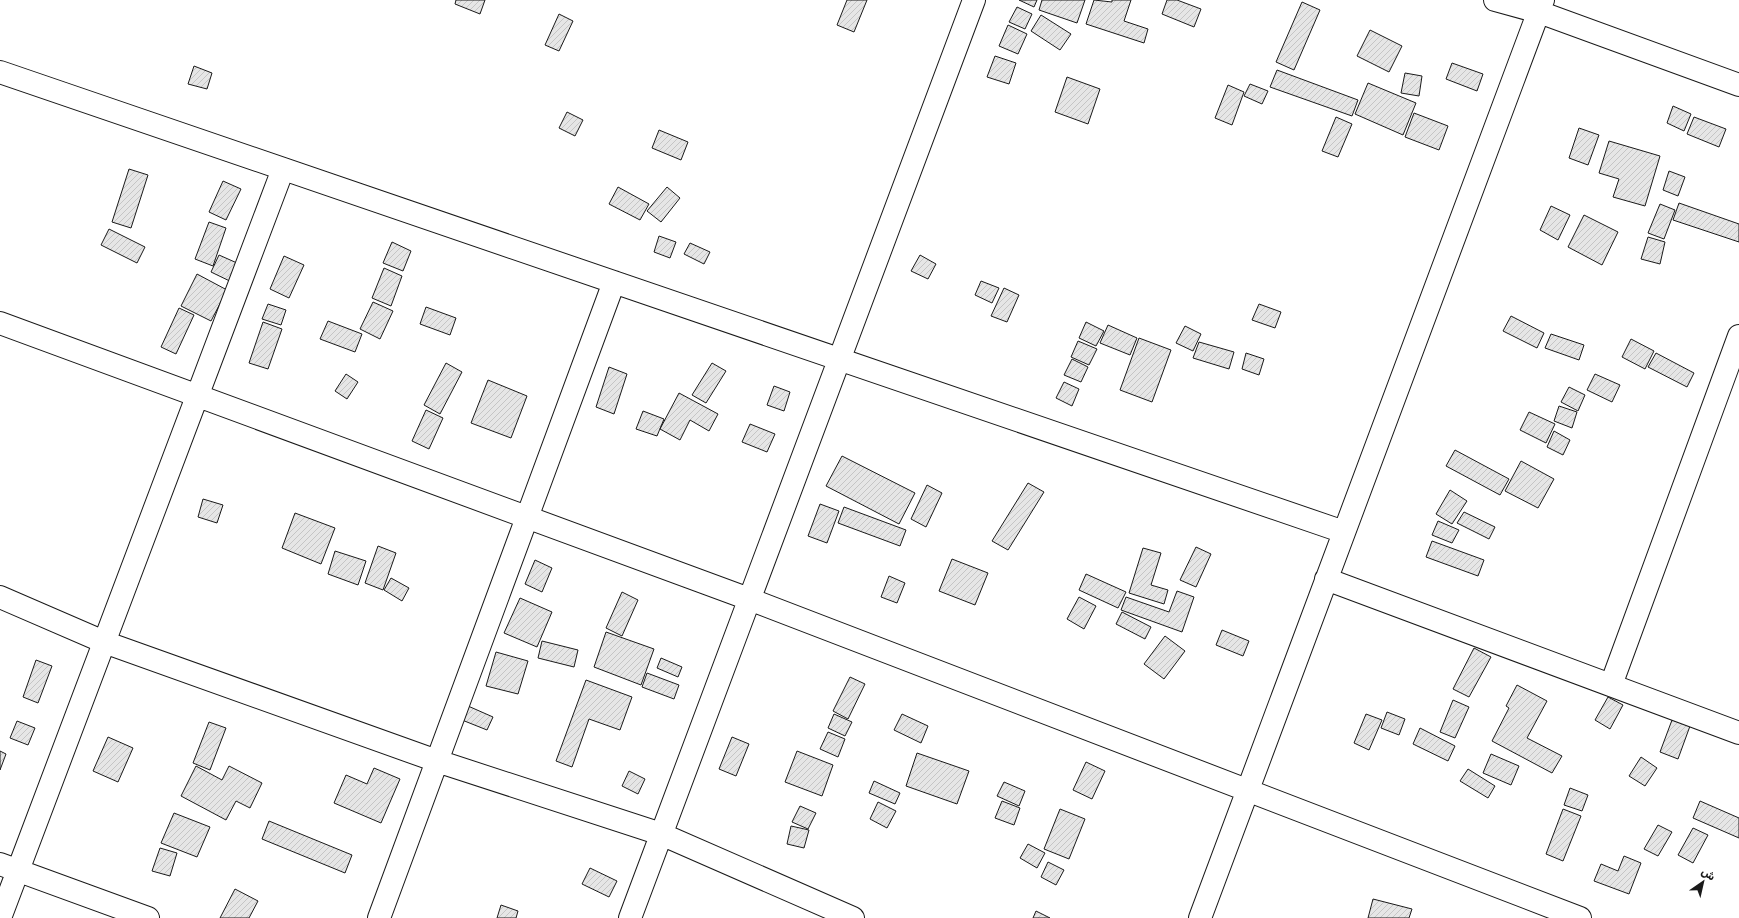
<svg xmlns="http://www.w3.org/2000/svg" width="1739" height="918" font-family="Rubik,'Noto Sans Arabic',sans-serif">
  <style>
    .building { fill: url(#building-hatch); stroke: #1a1a1a }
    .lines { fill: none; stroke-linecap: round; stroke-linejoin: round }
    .minor-casing { stroke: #1a1a1a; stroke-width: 24 }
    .minor { stroke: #fff; stroke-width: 22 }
  </style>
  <defs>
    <pattern id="building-hatch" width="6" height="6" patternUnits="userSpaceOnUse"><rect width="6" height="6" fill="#e6e6e6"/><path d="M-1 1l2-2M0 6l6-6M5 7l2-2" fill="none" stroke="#c5c5c5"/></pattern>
  </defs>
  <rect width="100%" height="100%" fill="#fff"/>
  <path class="building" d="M456,0h29l-5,14 -25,-10z
    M847,0h20l-13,32 -17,-7z
    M1019,0h18l-3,7z
    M1042,0h43l-8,23 -38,-13z
    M1094,0l18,2v-2h19l-7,21 24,8 -4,14 -58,-19z
    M1167,0h10l24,9 -7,18 -32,-13z
    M1302,2l18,8 -26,60 -18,-8z
    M1017,7l15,7 -7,15 -16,-7z
    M559,14l14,7 -14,30 -14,-6z
    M1041,15l30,19 -11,16 -29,-19z
    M1008,25l19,9 -9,20 -19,-8z
    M1370,30l32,16 -13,26 -32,-16z
    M995,56l21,7 -7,21 -22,-7z
    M1452,63l31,11 -6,17 -31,-12z
    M194,66l18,7 -5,16 -19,-5z
    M1277,70l81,30 -6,16 -82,-29z
    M1405,73l17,3 -3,20 -18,-3z
    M1067,77l33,12 -12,35 -33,-12z
    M1368,83l48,20 -13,32 -48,-21z
    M1250,84l18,7 -6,13 -18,-8z
    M1228,85l16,7 -12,33 -17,-7z
    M1673,106l18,8 -7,17 -17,-8z
    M567,112l16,8 -8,16 -16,-8z
    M1414,113l34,13 -9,24 -34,-13z
    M1336,117l16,7 -14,33 -16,-6z
    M1694,117l32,12 -7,18 -32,-13z
    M1579,128l20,7 -11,30 -19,-7z
    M659,130l29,12 -7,18 -29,-12z
    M1609,141l51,15 -15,50 -32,-9 6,-18 -20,-6z
    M129,169l19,6 -17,53 -19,-6z
    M1669,171l16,6 -7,19 -15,-6z
    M223,181l18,8 -15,31 -17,-8z
    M618,187l31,17 -9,16 -31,-16z
    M667,187l13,11 -19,24 -14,-11z
    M1679,203l60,21v18l-66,-22z
    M1660,204l15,6 -11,29 -16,-6z
    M1551,206l19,9 -12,25 -18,-10z
    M1584,215l34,17 -16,33 -34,-18z
    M209,222l17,6 -13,38 -18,-7z
    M109,229l36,18 -8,16 -36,-18z
    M659,236l17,6 -6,16 -16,-6z
    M1648,237l17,5 -5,22 -19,-5z
    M392,242l19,9 -8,20 -20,-8z
    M690,243l20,9 -6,12 -20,-10z
    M219,255l27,12 -8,18 -27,-13z
    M920,255l16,9 -8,15 -17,-8z
    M284,256l20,9 -15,33 -19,-9z
    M384,268l18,8 -11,30 -19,-8z
    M197,274l30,16 -16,31 -30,-15z
    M981,281l18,7 -7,15 -17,-8z
    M1004,288l15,7 -12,27 -16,-6z
    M373,302l20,9 -13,28 -20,-10z
    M268,304l18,6 -5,15 -19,-6z
    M1259,304l22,8 -6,16 -23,-8z
    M426,307l30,11 -6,17 -30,-11z
    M179,308l15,7 -18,39 -15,-7z
    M1511,316l33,17 -7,15 -34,-17z
    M328,321l34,13 -7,18 -35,-13z
    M263,322l19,7 -14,40 -19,-6z
    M1086,322l18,9 -8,15 -17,-8z
    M1108,325l29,13 -7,17 -30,-12z
    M1185,326l16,8 -8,17 -17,-8z
    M1551,334l33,11 -5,15 -34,-12z
    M1139,338l32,12 -19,52 -32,-12z
    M1631,339l23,12 -9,18 -23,-12z
    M1078,341l19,8 -8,16 -18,-8z
    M1199,342l35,10 -5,17 -36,-11z
    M1246,353l18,6 -5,16 -17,-6z
    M1656,353l38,20 -7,14 -39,-20z
    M1072,359l16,8 -7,15 -17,-7z
    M446,363l16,9 -22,42 -16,-9z
    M712,363l14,8 -20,32 -14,-8z
    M609,367l18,7 -13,40 -18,-7z
    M346,374l12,8 -11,17 -12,-8z
    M1595,374l25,11 -8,17 -25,-12z
    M488,380l39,16 -16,42 -40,-15z
    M1064,382l15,7 -7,17 -16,-8z
    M774,386l16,6 -6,19 -17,-6z
    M1569,387l16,8 -7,16 -17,-9z
    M679,393l39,21 -9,17 -19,-11 -10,20 -20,-11z
    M1559,406l18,6 -5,16 -18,-7z
    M426,410l17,8 -14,31 -17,-8z
    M643,411l21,8 -7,17 -21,-7z
    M1529,412l26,12 -9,19 -26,-13z
    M750,424l25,10 -8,18 -25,-10z
    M1554,431l16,9 -7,15 -16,-8z
    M1455,450l54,29 -9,16 -54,-29z
    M842,456l73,37 -16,31 -73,-38z
    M1521,461l33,18 -16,29 -33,-17z
    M1028,483l16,9 -36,58 -16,-9z
    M927,485l15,8 -16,34 -15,-8z
    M1450,490l17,11 -15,23 -16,-10z
    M203,499l20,6 -6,18 -19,-6z
    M820,504l19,7 -12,32 -19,-7z
    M844,507l62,23 -6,16 -62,-23z
    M1464,512l31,15 -6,12 -32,-16z
    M295,513l40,15 -14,36 -39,-16z
    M1438,521l21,9 -7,13 -20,-8z
    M1432,541l52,19 -6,16 -52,-19z
    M378,546l18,7 -13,37 -18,-7z
    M1196,547l15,7 -15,33 -16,-7z
    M1143,548l18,5 -10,32 17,5 -4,14 -35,-11z
    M335,551l31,10 -8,24 -30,-11z
    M952,559l36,14 -13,32 -36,-14z
    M535,560l17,8 -10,24 -17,-8z
    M1086,574l40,18 -8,16 -39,-18z
    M889,576l16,7 -8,20 -16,-6z
    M391,578l18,10 -7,13 -18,-11z
    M1177,591l17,6 -12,35 -61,-22 5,-13 43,15z
    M622,592l16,8 -16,36 -16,-8z
    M1079,597l17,9 -12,23 -17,-10z
    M520,598l32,14 -15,35 -33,-14z
    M1122,612l29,15 -6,12 -29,-15z
    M1222,630l27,11 -6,15 -27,-11z
    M606,632l48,17 -13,36 -47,-18z
    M1165,636l20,15 -21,28 -20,-15z
    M542,641l36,9 -4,17 -36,-9z
    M1474,648l17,9 -22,40 -16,-8z
    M496,652l32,9 -10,33 -32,-8z
    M661,658l21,9 -4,10 -21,-9z
    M36,660l16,6 -14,37 -15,-6z
    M647,673l32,12 -5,14 -32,-12z
    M850,677l15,7 -17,35 -15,-8z
    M586,680l46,17 -12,33 -31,-11 -17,48 -16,-6z
    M1517,685l30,16 -20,37 35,18 -10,17 -60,-32 17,-33 -3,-2z
    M1608,697l15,8 -13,24 -15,-9z
    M1453,700l16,7 -14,31 -15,-6z
    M468,706l25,11 -6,13 -25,-10z
    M1387,712l18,7 -6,16 -18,-7z
    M834,714l18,8 -7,14 -17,-8z
    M902,714l26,12 -7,17 -27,-13z
    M1366,714l16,6 -13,30 -15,-7z
    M1672,720l18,6 -12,33 -18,-7z
    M17,721l18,7 -7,17 -18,-7z
    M209,722l17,6 -16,42 -17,-7z
    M1420,728l35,18 -7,15 -35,-17z
    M828,732l17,7 -7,18 -18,-8z
    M108,737l25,11 -15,34 -25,-11z
    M732,737l17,7 -13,32 -17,-7z
    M0,751l6,3 -6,16z
    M797,751l36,14 -11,31 -37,-14z
    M917,753l52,18 -12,33 -51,-18z
    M1491,754l28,12 -8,19 -28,-12z
    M1641,757l16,11 -12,18 -16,-10z
    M1086,762l19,9 -13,28 -19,-9z
    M196,766l26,14 7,-14 33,17 -12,25 -14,-7 -10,19 -45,-24z
    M374,768l26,11 -19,44 -47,-20 12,-28 21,9z
    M1468,769l27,17 -7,12 -28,-17z
    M629,771l16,8 -7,15 -16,-8z
    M874,781l26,12 -5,11 -26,-11z
    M1004,782l21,9 -6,15 -22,-10z
    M1570,788l18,7 -6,16 -18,-6z
    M1002,801l18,7 -6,17 -19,-7z
    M1700,801l39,17v20l-46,-20z
    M878,802l18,9 -9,17 -17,-9z
    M800,806l16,7 -8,16 -16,-7z
    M1060,809l25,10 -16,40 -25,-10z
    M1563,809l18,7 -18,45 -17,-7z
    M174,813l36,14 -13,30 -36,-14z
    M269,821l83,34 -7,18 -83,-34z
    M1658,825l14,7 -14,24 -14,-7z
    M791,826l18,4 -5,18 -17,-4z
    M1693,828l15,7 -15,28 -15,-8z
    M1028,844l17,9 -8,15 -17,-10z
    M160,848l17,5 -7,23 -18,-5z
    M1624,856l17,7 -12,31 -35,-13 7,-17 17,7z
    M1048,862l16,8 -8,15 -15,-8z
    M590,868l27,13 -8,16 -27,-13z
    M235,889l23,12 -9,17h-29z
    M1373,899l39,10 -3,9h-41z
    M501,905l17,6 -2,7h-19z
    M1036,911l14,7h-17z"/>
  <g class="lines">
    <g class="minor-casing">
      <path id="minor" d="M1495,0l44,12 200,73
        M0,72l1344,460
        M0,323l749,276 831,319
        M1326,579l413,154
        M0,597l104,45 333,119 224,73 192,84
        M1611,685l128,-349
        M0,864l148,54
        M0,918l283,-749
        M379,918l235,-636
        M630,918l344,-918
        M1200,918l343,-918"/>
    </g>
    <use href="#minor" class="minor"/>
  </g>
  <g transform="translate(1703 882) rotate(34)" stroke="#ffffff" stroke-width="3" paint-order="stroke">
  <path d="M0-3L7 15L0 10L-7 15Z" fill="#1a1a1a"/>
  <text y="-6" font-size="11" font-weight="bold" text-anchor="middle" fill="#1a1a1a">ش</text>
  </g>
</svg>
